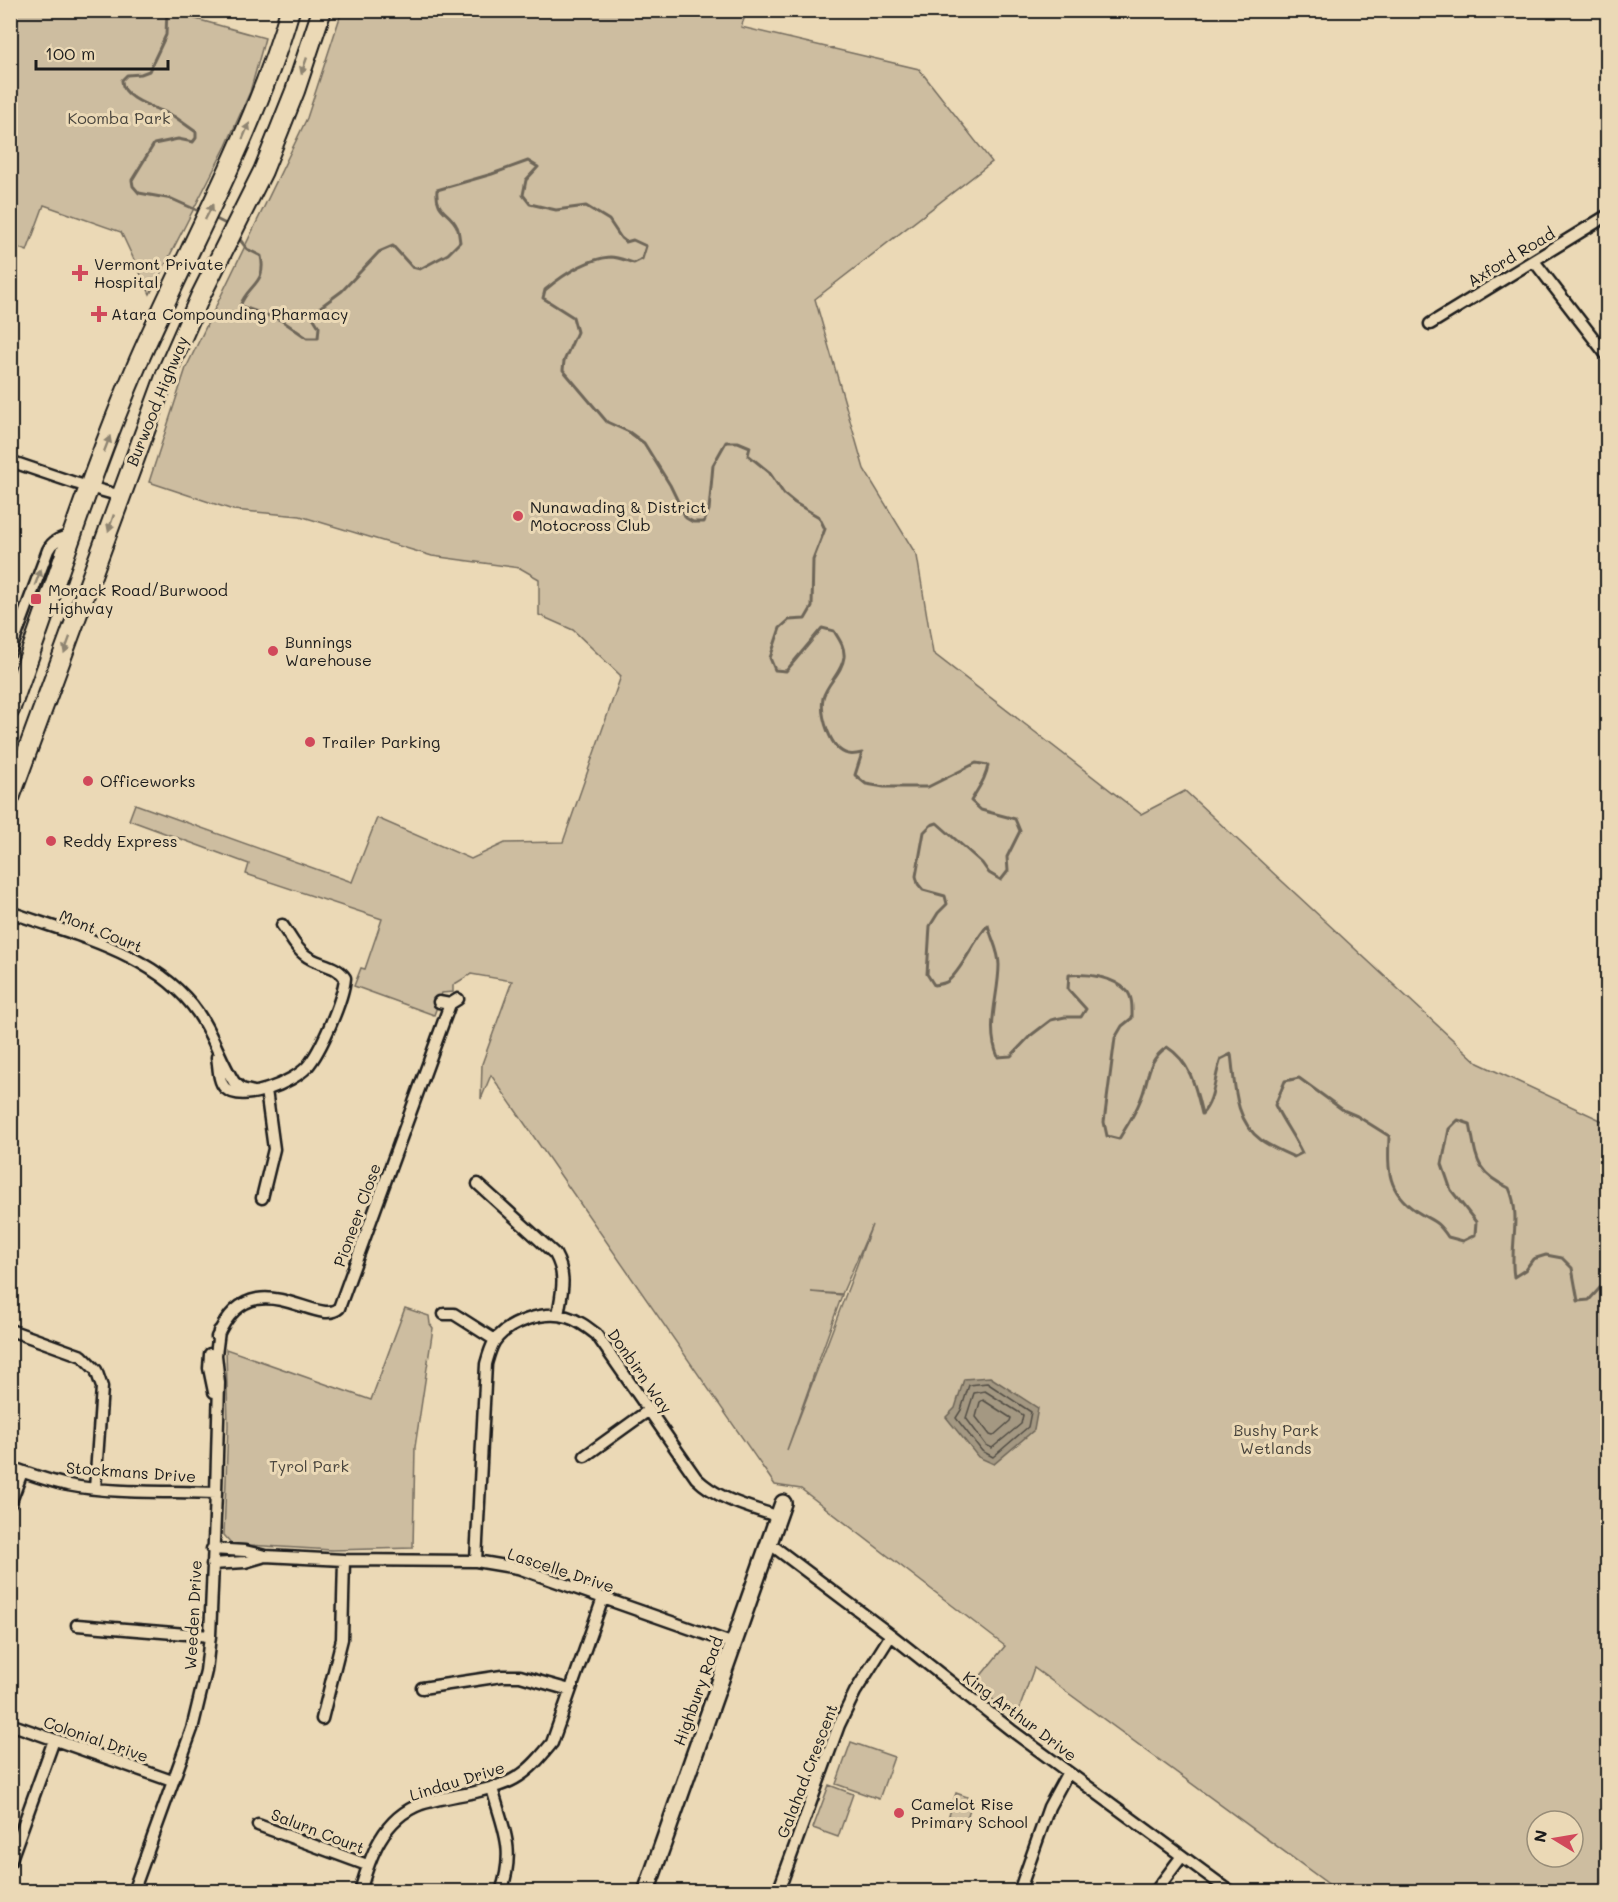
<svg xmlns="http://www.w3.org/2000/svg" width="1618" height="1902" viewBox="0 0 1618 1902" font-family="Mali,sans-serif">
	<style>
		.green { fill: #cdbda0; stroke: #746c5e; stroke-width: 1.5; fill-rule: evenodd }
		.water { fill: #a49882; stroke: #6e6659; stroke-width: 1.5 }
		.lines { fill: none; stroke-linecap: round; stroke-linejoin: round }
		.shore { stroke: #524e45; stroke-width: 1.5 }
		.stream { stroke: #6e6659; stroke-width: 3 }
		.minor-casing { stroke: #1c1c1c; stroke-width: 15 }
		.secondary-casing { stroke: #1c1c1c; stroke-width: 20 }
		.trunk-casing { stroke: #1c1c1c; stroke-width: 22 }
		.minor { stroke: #ebd9b6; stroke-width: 10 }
		.secondary { stroke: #ebd9b6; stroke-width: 15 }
		.trunk { stroke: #ebd9b6; stroke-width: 18 }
		.oneway { fill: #8e8471 }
		.poi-dot { fill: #d1495b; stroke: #ebd9b6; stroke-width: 2 }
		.labels { text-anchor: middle; stroke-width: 6; stroke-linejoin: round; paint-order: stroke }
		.park-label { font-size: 16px; fill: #48443d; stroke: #ebd9b6 }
		.street-label { font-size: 16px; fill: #1c1c1c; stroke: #ebd9b6 }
		.poi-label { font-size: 16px; fill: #1c1c1c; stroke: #ebd9b6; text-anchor: start }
	</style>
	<rect width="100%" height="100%" fill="#ebd9b6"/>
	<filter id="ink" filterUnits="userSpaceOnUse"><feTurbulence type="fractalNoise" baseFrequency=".0167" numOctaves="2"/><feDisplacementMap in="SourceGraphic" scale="12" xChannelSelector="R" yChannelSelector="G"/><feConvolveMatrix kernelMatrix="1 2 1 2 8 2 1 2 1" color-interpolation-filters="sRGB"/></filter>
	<g filter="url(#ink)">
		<path class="green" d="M10 11H186L189 17 265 38 250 92 226 146 150 294 121 232 44 205 27 251 11 245Z
			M342 11H747L741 27 919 69 992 162 815 299 864 469 917 556 933 653 1141 814 1185 791 1478 1063 1607 1123V1891H1338L1034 1668 1016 1718 974 1684 1005 1646 801 1489 775 1485 491 1075 481 1099 482 1064 512 981 471 974 453 985V992L442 993 434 1015 354 986 361 968 365 969 382 919 246 874 249 864 129 820 135 804 352 882 377 818 471 859 505 843 563 842 621 676 573 630 539 615V579L520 568 432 556 300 516 233 510 149 482 186 368 307 118ZM872 1225 787 1450 842 1295 811 1292 842 1294ZM1537 1821H1573V1857H1537Z
			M405 1308 429 1316 430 1324 433 1328 415 1447 413 1548 332 1550 232 1544 224 1535 228 1425 226 1349 371 1400Z
			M851 1742 894 1757 879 1799 836 1784Z
			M829 1785 853 1794 838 1837 813 1828Z
			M956 1793 973 1799 965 1825 948 1819Z"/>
		<path class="water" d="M990 1377 1038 1408 1034 1430 994 1464 978 1457 946 1417 955 1408 964 1379Z"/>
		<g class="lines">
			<path class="shore" d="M987 1383 1031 1412 1028 1427 993 1457 982 1451 956 1418 961 1410 969 1385Z
				M985 1391 1023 1415 1021 1424 992 1448 986 1445 966 1418 974 1393Z
				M983 1400 1011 1418 1010 1421 993 1436 990 1435 976 1417 980 1402Z"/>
			<path class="stream" d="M167 10 166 35 149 71 141 74 127 75 122 80C121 100 161 109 175 117 182 122 189 127 196 132V138L193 142 178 139 154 144 132 180 133 186 139 193 172 199 201 212
				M212 217 228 225
				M238 237 247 249 261 256C267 284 248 284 240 306L281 320 307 338H318L319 327 311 314 342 291 379 252 393 246 412 267 420 269 448 254 460 242C459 237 459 231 457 227 450 211 435 213 437 190L492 174 528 161 538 167 526 180 523 195 530 204 556 210 586 206 609 220 621 238 626 242 633 240 646 246 642 259 634 263C627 261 618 257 610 257 586 259 563 275 545 290L543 298 573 317 577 332 564 361 563 370 607 422 629 432 644 443 670 485 686 518 693 522H704L709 510 713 465 726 442H738L750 447 748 455 769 472 784 494 795 503 819 517 825 529 813 560 812 607 805 619 789 620 780 628 770 658 775 670 786 671 822 628 834 631C839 639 845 647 844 657 842 673 827 683 823 698 820 715 830 750 848 754 852 755 858 754 862 753L855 775 866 784 884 787H928L976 763 988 765C986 779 978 788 971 801L981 810 1015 819 1020 831 1007 857 1008 871 1001 880 989 873 982 863 937 823 931 825 924 832 916 876 918 884 923 890 945 896 947 904 938 913 930 926 927 974 934 985C939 984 944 984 948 981 963 969 973 941 988 925 991 938 999 951 999 965 999 996 985 1027 998 1057L1011 1056 1030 1036 1051 1020 1065 1017H1081L1086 1009 1068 989 1069 975C1087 973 1114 977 1127 991 1133 998 1132 1009 1132 1018L1122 1026 1115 1038 1104 1122 1107 1136 1119 1139C1126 1127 1135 1114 1140 1101 1150 1079 1145 1062 1167 1047 1191 1062 1196 1089 1202 1114 1215 1100 1214 1077 1221 1059L1231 1054C1235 1084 1234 1120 1261 1140 1271 1147 1283 1152 1294 1157L1302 1153C1294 1136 1283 1122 1275 1105L1285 1081 1299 1078 1343 1110 1357 1116 1389 1136C1388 1168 1386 1191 1416 1211 1433 1222 1436 1219 1448 1237L1463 1241 1475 1235 1476 1222 1451 1190 1442 1164 1449 1129 1458 1120 1470 1124C1477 1158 1474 1172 1509 1188 1522 1217 1509 1247 1514 1277L1525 1270 1533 1259 1546 1255 1562 1258 1572 1268 1578 1301 1589 1300 1608 1279"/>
			<defs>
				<path id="minor" d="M1534 261 1608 357
					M1430 324 1608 215
					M10 461 75 483 121 496
					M10 652 48 550C53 540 61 538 72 535
					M10 912C74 935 158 954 198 1013 213 1035 220 1060 234 1082L242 1089 254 1092
					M439 1002 450 1004 458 999
					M217 1057C219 1067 218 1081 225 1088 243 1104 293 1082 307 1067 321 1051 343 1000 345 978 336 964 317 965 305 955 294 947 290 935 282 925
					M478 1184 555 1254C567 1276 562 1291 558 1315
					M262 1198 274 1149 266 1090
					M444 1314H454L495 1340
					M10 1330 82 1356 96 1370 102 1387 95 1489
					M217 1337C252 1257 317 1329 339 1308L450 1004
					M210 1354 209 1368 214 1392
					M585 1456 649 1410
					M10 1467C29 1474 48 1481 68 1485 114 1494 169 1491 216 1493
					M10 1504 22 1472
					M769 1543 891 1635 1011 1730 1231 1892
					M212 1549 245 1551 265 1556 344 1560 476 1561 518 1568 734 1644
					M476 1561 486 1364C488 1357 490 1349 494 1342 507 1322 545 1310 567 1317 578 1320 587 1327 596 1334L696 1478C718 1500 750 1507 779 1517
					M212 1564 245 1562 262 1557
					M77 1625 210 1636
					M422 1688 502 1676H520L570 1690
					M322 1719 342 1639 344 1560
					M10 1724 172 1781
					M492 1788C503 1829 516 1848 501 1892
					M258 1825 367 1865
					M10 1862 54 1740
					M133 1892 192 1729 206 1671 210 1636 216 1493 219 1383 216 1355 219 1331
					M360 1892C370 1856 383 1818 421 1804 437 1799 455 1796 471 1793 487 1789 506 1785 519 1776 532 1768 542 1755 552 1743L603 1598
					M778 1892 839 1725 855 1692 891 1635
					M1019 1892 1049 1807 1068 1772
					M1155 1892 1182 1856"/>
				<path id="secondary" d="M646 1892 783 1503"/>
				<path id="trunk" d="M10 710C53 593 90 474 139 360 190 244 254 133 290 10
					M10 798 166 374 200 297 263 171 295 91 322 10"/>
			</defs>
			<use href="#minor" class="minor-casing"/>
			<use href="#secondary" class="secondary-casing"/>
			<use href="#trunk" class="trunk-casing"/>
			<use href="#minor" class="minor"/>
			<use href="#secondary" class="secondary"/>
			<use href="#trunk" class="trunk"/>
		</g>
		<defs><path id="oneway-solid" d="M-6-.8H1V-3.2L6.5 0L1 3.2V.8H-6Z" transform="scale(1.5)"/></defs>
		<g class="oneway">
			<use href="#oneway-solid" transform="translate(304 66) rotate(109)"/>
			<use href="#oneway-solid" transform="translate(246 131) rotate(-67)"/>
			<use href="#oneway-solid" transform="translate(209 212) rotate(-63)"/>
			<use href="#oneway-solid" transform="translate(107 444) rotate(-69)"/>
			<use href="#oneway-solid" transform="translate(111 523) rotate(109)"/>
			<use href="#oneway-solid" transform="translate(38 577) rotate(-70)"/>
			<use href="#oneway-solid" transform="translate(67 645) rotate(110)"/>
		</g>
	</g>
	<g class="poi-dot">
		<path d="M77 264h6v6h6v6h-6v6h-6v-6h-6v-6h6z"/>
		<path d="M96 305h6v6h6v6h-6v6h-6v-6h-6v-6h6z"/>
		<circle cx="518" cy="516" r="6"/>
		<rect x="30" y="593" width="12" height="12" rx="3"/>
		<circle cx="273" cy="651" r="6"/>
		<circle cx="310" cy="742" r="6"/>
		<circle cx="88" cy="781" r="6"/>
		<circle cx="51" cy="841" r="6"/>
		<circle cx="899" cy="1813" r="6"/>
	</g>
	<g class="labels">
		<g class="park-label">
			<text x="119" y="124">Koomba Park</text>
			<text x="1276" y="1436">Bushy Park<tspan x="1276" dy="18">Wetlands</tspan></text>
			<text x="309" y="1472">Tyrol Park</text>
		</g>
		<g class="street-label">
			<text transform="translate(1511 257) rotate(-31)" y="6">Axford Road</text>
			<text transform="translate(157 401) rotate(-68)" y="6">Burwood Highway</text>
			<text transform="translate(101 931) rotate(22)" y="6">Mont Court</text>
			<text transform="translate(357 1215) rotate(-70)" y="6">Pioneer Close</text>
			<text transform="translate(640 1371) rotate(55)" y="6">Donbirn Way</text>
			<text transform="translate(131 1472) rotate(4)" y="6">Stockmans Drive</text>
			<text transform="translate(561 1570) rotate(18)" y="6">Lascelle Drive</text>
			<text transform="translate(193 1615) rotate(-87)" y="6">Weeden Drive</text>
			<text transform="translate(698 1691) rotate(-70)" y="6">Highbury Road</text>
			<text transform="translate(1020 1716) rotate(37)" y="6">King Arthur Drive</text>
			<text transform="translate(96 1739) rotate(19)" y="6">Colonial Drive</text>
			<text transform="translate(807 1771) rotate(-69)" y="6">Galahad Crescent</text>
			<text transform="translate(457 1781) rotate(-17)" y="6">Lindau Drive</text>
			<text transform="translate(318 1831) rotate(21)" y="6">Salurn Court</text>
		</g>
		<g class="poi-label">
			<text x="94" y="270">Vermont Private<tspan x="94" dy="18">Hospital</tspan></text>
			<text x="111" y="320">Atara Compounding Pharmacy</text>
			<text x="530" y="513">Nunawading &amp; District<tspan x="530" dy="18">Motocross Club</tspan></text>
			<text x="48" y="596">Morack Road/Burwood<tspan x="48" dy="18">Highway</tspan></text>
			<text x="285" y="648">Bunnings<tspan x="285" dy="18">Warehouse</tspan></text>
			<text x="322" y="748">Trailer Parking</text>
			<text x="100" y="787">Officeworks</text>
			<text x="63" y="847">Reddy Express</text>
			<text x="911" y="1810">Camelot Rise<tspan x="911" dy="18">Primary School</tspan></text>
		</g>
	</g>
	<rect width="1618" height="1902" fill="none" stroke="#ebd9b6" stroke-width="36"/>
	<rect x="18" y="18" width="1582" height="1866" fill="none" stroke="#1c1c1c" stroke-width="2" filter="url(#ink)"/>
	<g transform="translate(1555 1839) rotate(281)"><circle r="28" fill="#ebd9b6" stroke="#988d78" stroke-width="1.5"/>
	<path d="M0-4.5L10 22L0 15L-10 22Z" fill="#d1495b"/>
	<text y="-9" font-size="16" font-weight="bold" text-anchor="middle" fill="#1c1c1c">N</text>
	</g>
	<path d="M36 60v9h132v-9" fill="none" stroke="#1c1c1c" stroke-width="3"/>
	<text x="45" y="60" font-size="18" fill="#1c1c1c" stroke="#ebd9b6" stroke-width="4.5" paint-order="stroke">100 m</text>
</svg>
